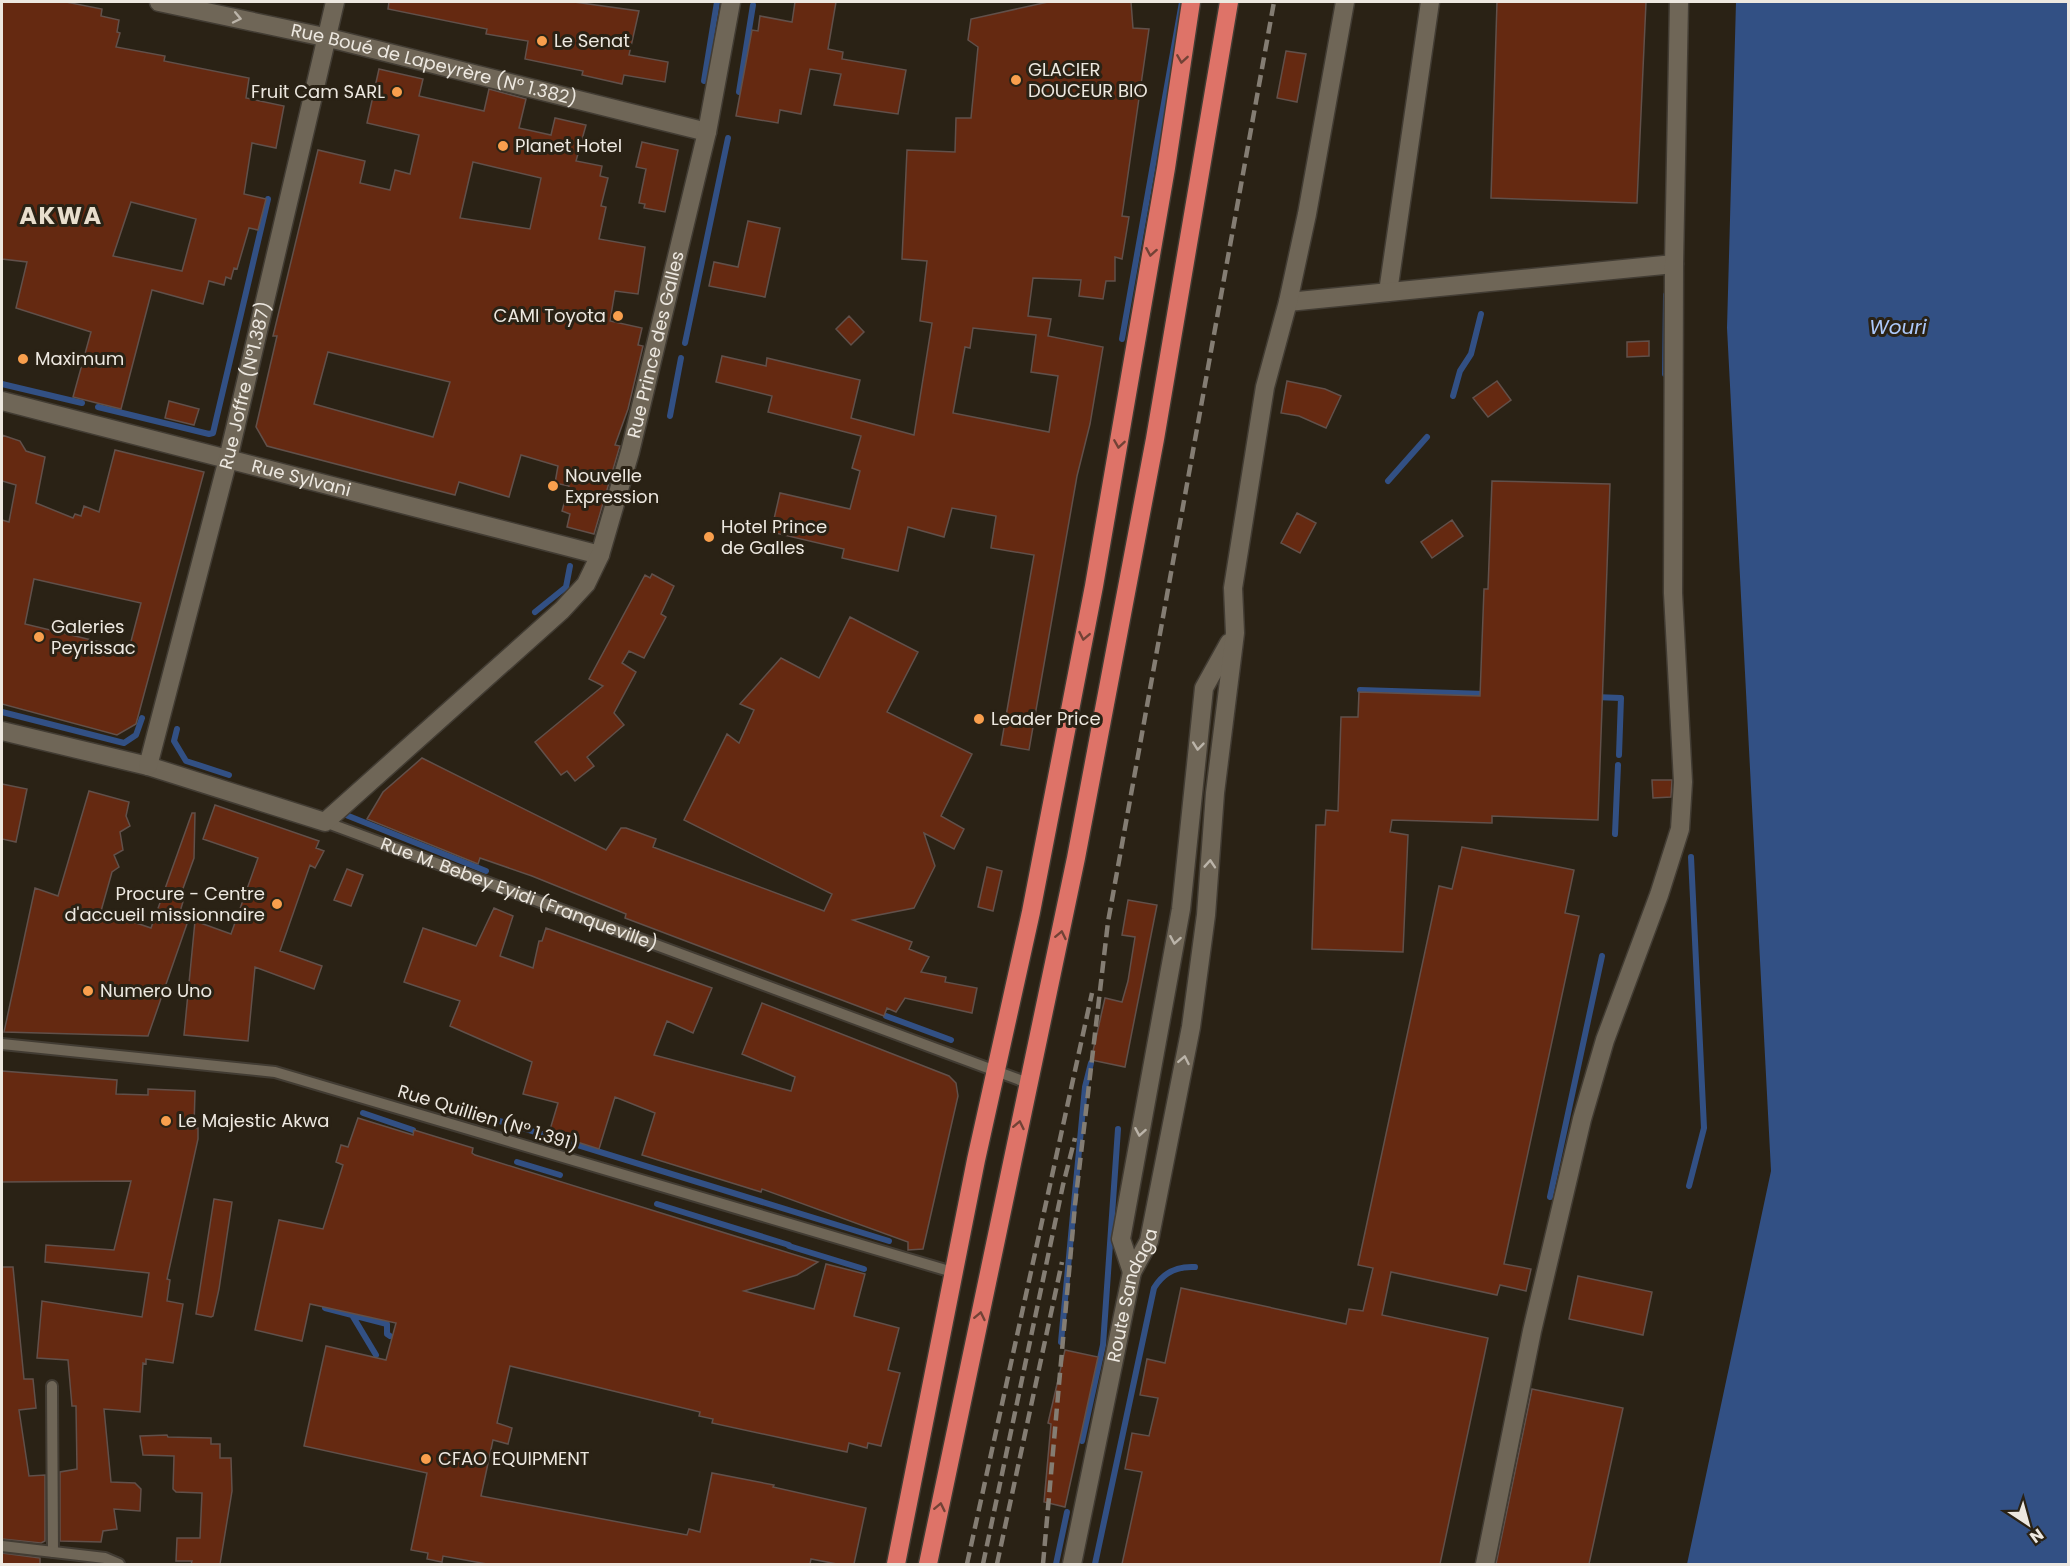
<svg xmlns="http://www.w3.org/2000/svg" width="2070" height="1566" viewBox="0 0 2070 1566" font-family="Poppins,sans-serif">
	<style>
		.water { fill: #325084 }
		.lines { fill: none; stroke-linecap: round; stroke-linejoin: round }
		.stream { stroke: #325084; stroke-width: 6 }
		.building { fill: #652911; stroke: #61504a; stroke-width: 1.5; fill-rule: evenodd }
		.service-casing { stroke: #423c33; stroke-width: 14 }
		.minor-casing { stroke: #423c33; stroke-width: 21 }
		.tertiary-casing { stroke: #423c33; stroke-width: 21 }
		.trunk-casing { stroke: #423c33; stroke-width: 21 }
		.service { stroke: #6f6657; stroke-width: 10 }
		.minor { stroke: #6f6657; stroke-width: 18 }
		.tertiary { stroke: #6f6657; stroke-width: 18 }
		.trunk { stroke: #de7368; stroke-width: 18 }
		.rail { stroke: #847d73; stroke-width: 4.5; stroke-dasharray: 12 6; stroke-linecap: butt }
		.oneway { stroke: #bbb4a9 }
		.oneway2 { stroke: #724236 }
		.poi-dot { fill: #f99f4d; stroke: #2a2215; stroke-width: 2 }
		.labels { text-anchor: middle; stroke-width: 6; stroke-linejoin: round; paint-order: stroke }
		.poi-label { font-size: 18px; fill: #ede8e0; stroke: #2a2215; text-anchor: start }
		.street-label { font-size: 18px; fill: #ede8e0; stroke: #2a2215 }
		.water-label { font-size: 20px; font-style: italic; fill: #adc9fa; stroke: #2a2215 }
		.district-label { font-size: 24px; font-weight: bold; letter-spacing: 1.5px; fill: #e8decd; stroke: #2a2215 }
	</style>
	<rect width="100%" height="100%" fill="#2a2215"/>
	<path class="water" d="M1736 2H2068V1564H1687L1771 1171 1727 328Z"/>
	<g class="lines">
		<path class="stream" d="M704 81 717 2
			M739 92 753 5
			M1122 339 1182 2
			M685 343 728 138
			M1665 374 1666 295
			M2 384 82 403
			M1453 396 1460 371 1471 354 1481 314
			M98 407 209 434 213 433 268 199
			M670 416 681 358
			M1388 481 1427 437
			M535 612 566 587 570 566
			M1360 690 1486 694
			M1595 697 1621 698 1619 755
			M2 712 124 743 136 735 142 718
			M177 729 174 741 186 761 229 775
			M346 815 486 871
			M1615 834 1618 765
			M886 1016 951 1040
			M467 1111 889 1241
			M363 1113 413 1130
			M517 1162 560 1175
			M1689 1186 1704 1128 1691 857
			M1550 1197 1602 956
			M657 1204 789 1245
			M789 1246 864 1269
			M325 1308 387 1324V1334L390 1336
			M352 1315 376 1355
			M1061 1342 1085 1087 1091 1063
			M1082 1441 1103 1345 1118 1129
			M1056 1564 1067 1512
			M1095 1564 1154 1288C1163 1273 1177 1266 1195 1267"/>
	</g>
	<path class="building" d="M2 2H66L102 9 101 16 119 20 117 32 120 33 116 47 165 56 164 61 249 78 246 98 284 106 276 148 252 143 244 194 266 199 258 230 249 228 237 269 234 268 231 279 226 277 224 285 209 281 203 304 152 290 121 409 73 397 91 332 16 308 27 262 2 259ZM131 202 196 219 182 271 113 256Z
		M389 2H574L639 11 629 55 668 62 665 82 624 75 622 84 582 75 583 71 525 59 528 41 486 34 487 29 388 9Z
		M795 2H836L828 49 843 52 842 59 906 70 898 114 834 105 841 74 810 69 801 114 780 110 778 123 736 116 752 30 758 31 760 16 792 22Z
		M1048 2H1131L1133 28 1149 29 1122 216 1129 217 1122 259 1115 257V281H1106L1103 299 1079 296 1081 280 1033 278 1028 316 1051 319 1048 336 1103 347 1090 424 1077 476 1029 750 1001 745 1034 555 991 548 996 516 952 508 944 537 908 527 898 571 842 558 844 549 771 532 780 493 850 509 860 471 852 468 861 436 768 412 772 396 716 382 722 356 766 366 767 358 860 380 851 418 914 435 932 323 920 321 927 261 902 259 907 150 955 152 956 118H971L978 47 968 40 971 19ZM973 328 1036 335 1031 372 1058 376 1049 432 953 413 965 347 970 348Z
		M1497 2H1646L1637 203 1491 198Z
		M1286 51 1306 54 1297 102 1277 98Z
		M379 69 423 79 419 96 484 111 489 89 526 99 519 128 551 135 555 118 586 125 576 161 602 166 600 176 608 178 601 206 606 207 599 239 645 247 638 294 615 291 610 321 642 328 638 345 643 346 628 409 615 445 620 446 619 449 594 534 567 527 570 514 562 511 569 486 555 483 558 466 521 455 509 497 459 482 455 495 267 446 256 427 277 336H273L318 150 365 161 360 183 390 190 395 170 410 174 419 135 367 123ZM473 162 541 178 530 229 460 218ZM328 352 450 382 433 437 314 404Z
		M642 142 678 150 665 212 644 208 645 204 639 203 646 169 636 167Z
		M748 221 780 228 765 297 709 286 714 262 738 267Z
		M849 316 864 332 851 345 836 329Z
		M1649 341V356L1627 357V342Z
		M1287 381 1325 389 1341 396 1326 428 1299 416 1281 413Z
		M1497 381 1511 400 1488 417 1473 398Z
		M169 401 199 409 194 425 165 418Z
		M2 435 20 441 26 451 45 457 36 503 73 518 75 514 81 516 84 506 99 512 115 450 204 472 136 724 117 735 2 704V520L9 522 16 485 2 481ZM34 579 141 603 129 649 25 624Z
		M1492 481 1610 484 1598 820 1492 816V823L1392 820 1390 832 1408 835 1403 952 1312 949 1316 825H1325L1326 810 1338 811 1341 717H1358L1359 692 1480 696 1484 589H1488Z
		M1297 513 1316 523 1300 553 1281 543Z
		M1452 520 1463 536 1432 558 1421 542Z
		M652 574 674 586 661 614 666 617 644 658 629 651 622 663 636 672 614 713 624 725 587 757 594 766 575 781 567 771 561 775 535 742 603 686 589 679 645 575 650 578Z
		M850 617 918 652 887 712 972 754 941 816 964 829 954 849 924 833 935 866 914 908 853 920 912 942 909 949 929 957 921 972 946 977 945 982 977 988 972 1013 905 998 896 1012 887 1008 884 1016 625 918 626 914 532 876 480 858 478 864 367 819 383 792 422 758 606 850 621 828H626L656 839 653 847 824 911 832 894 684 820 727 734 739 743 754 710 740 704 781 658 819 678Z
		M1652 780H1672L1671 797 1653 798Z
		M2 784 27 789 16 842 2 839Z
		M89 791 129 802 126 816 130 826 120 832 123 850 114 855 119 867 112 872 101 911 151 928 192 813H195L194 858 181 894 185 895 179 915 189 918 148 1036 4 1032 35 888 58 896Z
		M215 805 319 841 316 848 324 851 315 868 310 865 280 951 322 966 314 989 255 967 248 1041 184 1035 195 921 231 934 258 858 203 839Z
		M1462 847 1574 870 1565 913 1579 916 1504 1264 1531 1269 1526 1291 1500 1285 1497 1295 1391 1272 1382 1315 1488 1338 1440 1564H1122L1142 1472 1125 1469 1132 1433 1149 1436 1158 1398 1140 1395 1147 1359 1165 1363 1181 1288 1346 1324 1349 1309 1363 1311 1373 1268 1358 1265 1439 886 1452 889Z
		M987 867 1002 871 993 911 978 907Z
		M347 869 363 875 351 906 334 900Z
		M1128 900 1157 905 1125 1067 1091 1060 1105 998 1122 1002 1128 981 1135 937 1122 935Z
		M494 908 513 916 500 956 533 968 539 941H542L546 928 712 988 693 1033 667 1021 654 1055 791 1091 795 1077 742 1054 762 1003 949 1076 956 1083 958 1096 923 1249 908 1250V1242L762 1189 761 1192 642 1155 655 1113 615 1097 599 1149 549 1133 558 1103 523 1094 532 1062 450 1026 460 1001 404 982 423 928 476 946Z
		M2 1071 117 1080 116 1094 148 1095V1089L195 1091 194 1128H198V1139L167 1279 170 1280 167 1301 183 1304 173 1363 146 1359V1364L143 1363 140 1412 104 1409 111 1482 135 1483 141 1489 140 1511 114 1509 117 1529 103 1531 101 1542 60 1541V1472L77 1469 76 1406H72L68 1360 37 1358 42 1301 142 1317 149 1273 45 1262 46 1245 114 1250 131 1181 2 1182Z
		M358 1118 413 1135 414 1130 473 1148 472 1153 475 1155 818 1262 797 1275 744 1291 814 1309 826 1264 865 1274 854 1316 899 1328 888 1370 900 1373 881 1446 868 1443 867 1448 849 1443 847 1452 712 1423 713 1419 699 1416 700 1412 510 1366 497 1423 512 1428 508 1444 493 1440 481 1496 687 1535 689 1529 700 1532 712 1473 774 1485 773 1487 866 1508 854 1564H837L811 1559 810 1564H487L443 1556 442 1562 427 1559 428 1553 411 1550 427 1473 304 1446 326 1346 386 1360 396 1323 310 1304 302 1341 255 1330 279 1220 323 1229 343 1165 336 1162 341 1145 348 1147Z
		M214 1199 232 1202 219 1289 213 1316 211 1317 196 1314Z
		M2 1267H13L24 1379H33L36 1408 19 1410 29 1476 45 1475V1541L41 1543 2 1539Z
		M1578 1276 1652 1292 1643 1335 1569 1319Z
		M1065 1350 1098 1357 1065 1507 1044 1502 1051 1424 1048 1423Z
		M1532 1389 1623 1408 1589 1564H1496Z
		M167 1435 168 1437 211 1438V1444H220V1458H231L232 1491 220 1564H191L192 1561H176L177 1538H200L202 1493 176 1492 173 1489 174 1456 143 1455 140 1436Z
		M2 1553 40 1558V1564H2Z"/>
	<g class="lines">
		<defs>
			<g id="service">
				<path id="s1" d="M325 822 1028 1083"/>
				<path d="M2 1044 275 1072 956 1273"/>
				<path d="M52 1386 53 1552"/>
				<path d="M2 1546 105 1558 119 1564"/>
			</g>
			<g id="minor">
				<path id="s2" d="M159 2 329 38 707 132"/>
				<path d="M1388 292 1430 2"/>
				<path d="M1288 302 1674 264"/>
				<path id="s3" d="M2 401 600 555"/>
				<path id="s4" d="M2 731 148 766 325 822 562 610 586 584 600 555 630 452 707 132 731 2"/>
				<path id="s5" d="M148 766 228 459 335 2"/>
				<path d="M1485 1564 1532 1331 1582 1119 1605 1040 1659 895 1680 829 1683 782 1673 593 1674 264 1679 2"/>
			</g>
			<g id="tertiary">
				<path d="M1132 1272 1121 1239 1181 909 1204 688 1229 643"/>
				<path id="s6" d="M1072 1564 1132 1272 1149 1241 1191 1027 1206 915 1215 793 1235 633 1233 588 1265 387 1288 302 1307 214 1345 2"/>
			</g>
			<path id="trunk" d="M896 1564 976 1160 1031 912 1094 586 1166 168 1191 2
				M928 1564 1076 858 1155 439 1229 2"/>
		</defs>
		<use href="#service" class="service-casing"/>
		<use href="#minor" class="minor-casing"/>
		<use href="#tertiary" class="tertiary-casing"/>
		<use href="#trunk" class="trunk-casing"/>
		<use href="#service" class="service"/>
		<use href="#minor" class="minor"/>
		<use href="#tertiary" class="tertiary"/>
		<use href="#trunk" class="trunk"/>
		<path class="rail" d="M967 1564 1092 993
			M983 1564 1063 1185 1075 1138
			M997 1564 1062 1262
			M1043 1564 1075 1205 1108 922 1274 2"/>
	</g>
	<defs><path id="oneway-chevron" d="M-2-3.5L2.5 0L-2 3.5" fill="none" stroke-width="1.6" stroke-linecap="round" stroke-linejoin="round" transform="scale(1.5)"/></defs>
	<g class="oneway">
		<use href="#oneway-chevron" transform="translate(237 18) rotate(12)"/>
		<use href="#oneway-chevron" transform="translate(1198 746) rotate(96)"/>
		<use href="#oneway-chevron" transform="translate(1210 864) rotate(-86)"/>
		<use href="#oneway-chevron" transform="translate(1175 940) rotate(100)"/>
		<use href="#oneway-chevron" transform="translate(1184 1060) rotate(-79)"/>
		<use href="#oneway-chevron" transform="translate(1140 1132) rotate(100)"/>
	</g>
	<g class="oneway2">
		<use href="#oneway-chevron" transform="translate(1182 59) rotate(99)"/>
		<use href="#oneway-chevron" transform="translate(1151 252) rotate(100)"/>
		<use href="#oneway-chevron" transform="translate(1119 444) rotate(99)"/>
		<use href="#oneway-chevron" transform="translate(1084 636) rotate(101)"/>
		<use href="#oneway-chevron" transform="translate(1061 935) rotate(-78)"/>
		<use href="#oneway-chevron" transform="translate(1019 1125) rotate(-78)"/>
		<use href="#oneway-chevron" transform="translate(980 1316) rotate(-78)"/>
		<use href="#oneway-chevron" transform="translate(940 1507) rotate(-78)"/>
	</g>
	<g class="poi-dot">
		<circle cx="542" cy="41" r="6"/>
		<circle cx="1016" cy="80" r="6"/>
		<circle cx="397" cy="92" r="6"/>
		<circle cx="503" cy="146" r="6"/>
		<circle cx="618" cy="316" r="6"/>
		<circle cx="23" cy="359" r="6"/>
		<circle cx="553" cy="486" r="6"/>
		<circle cx="709" cy="537" r="6"/>
		<circle cx="39" cy="637" r="6"/>
		<circle cx="979" cy="719" r="6"/>
		<circle cx="277" cy="904" r="6"/>
		<circle cx="88" cy="991" r="6"/>
		<circle cx="166" cy="1121" r="6"/>
		<circle cx="426" cy="1459" r="6"/>
	</g>
	<g class="labels">
		<g class="poi-label">
			<text x="554" y="47">Le Senat</text>
			<text x="1028" y="76">GLACIER<tspan x="1028" dy="21">DOUCEUR BIO</tspan></text>
			<text x="385" y="98" text-anchor="end">Fruit Cam SARL</text>
			<text x="515" y="152">Planet Hotel</text>
			<text x="606" y="322" text-anchor="end">CAMI Toyota</text>
			<text x="35" y="365">Maximum</text>
			<text x="565" y="482">Nouvelle<tspan x="565" dy="21">Expression</tspan></text>
			<text x="721" y="533">Hotel Prince<tspan x="721" dy="21">de Galles</tspan></text>
			<text x="51" y="633">Galeries<tspan x="51" dy="21">Peyrissac</tspan></text>
			<text x="991" y="725">Leader Price</text>
			<text x="265" y="900" text-anchor="end">Procure - Centre<tspan x="265" dy="21">d'accueil missionnaire</tspan></text>
			<text x="100" y="997">Numero Uno</text>
			<text x="178" y="1127">Le Majestic Akwa</text>
			<text x="438" y="1465">CFAO EQUIPMENT</text>
		</g>
		<g class="street-label">
			<text dy="6" stroke="none"><textPath href="#s2" startOffset="282">Rue Boué de Lapeyrère (N° 1.382)</textPath></text>
			<text dy="6" stroke="none"><textPath href="#s4" startOffset="939">Rue Prince des Galles</textPath></text>
			<text dy="6" stroke="none"><textPath href="#s5" startOffset="393">Rue Joffre (N°1.387)</textPath></text>
			<text dy="6" stroke="none"><textPath href="#s3" startOffset="309">Rue Sylvani</textPath></text>
			<text dy="6" stroke="none"><textPath href="#s1" startOffset="207">Rue M. Bebey Eyidi (Franqueville)</textPath></text>
			<text transform="translate(488 1118) rotate(17)" y="6">Rue Quillien (N° 1.391)</text>
			<text dy="6" stroke="none"><textPath href="#s6" startOffset="276">Route Sandaga</textPath></text>
		</g>
		<g class="water-label">
			<text x="1898" y="334">Wouri</text>
		</g>
		<g class="district-label">
			<text x="61" y="224">AKWA</text>
		</g>
	</g>
	<rect width="2070" height="1566" fill="none" stroke="#ede8e0" stroke-width="6"/>
	<g transform="translate(2028 1524) rotate(144)" stroke="#2a2215" stroke-width="4.5" paint-order="stroke">
	<path d="M0-4.5L10 22L0 15L-10 22Z" fill="#ede8e0"/>
	<text y="-9" font-size="16" font-weight="bold" text-anchor="middle" fill="#ede8e0">N</text>
	</g>
</svg>
